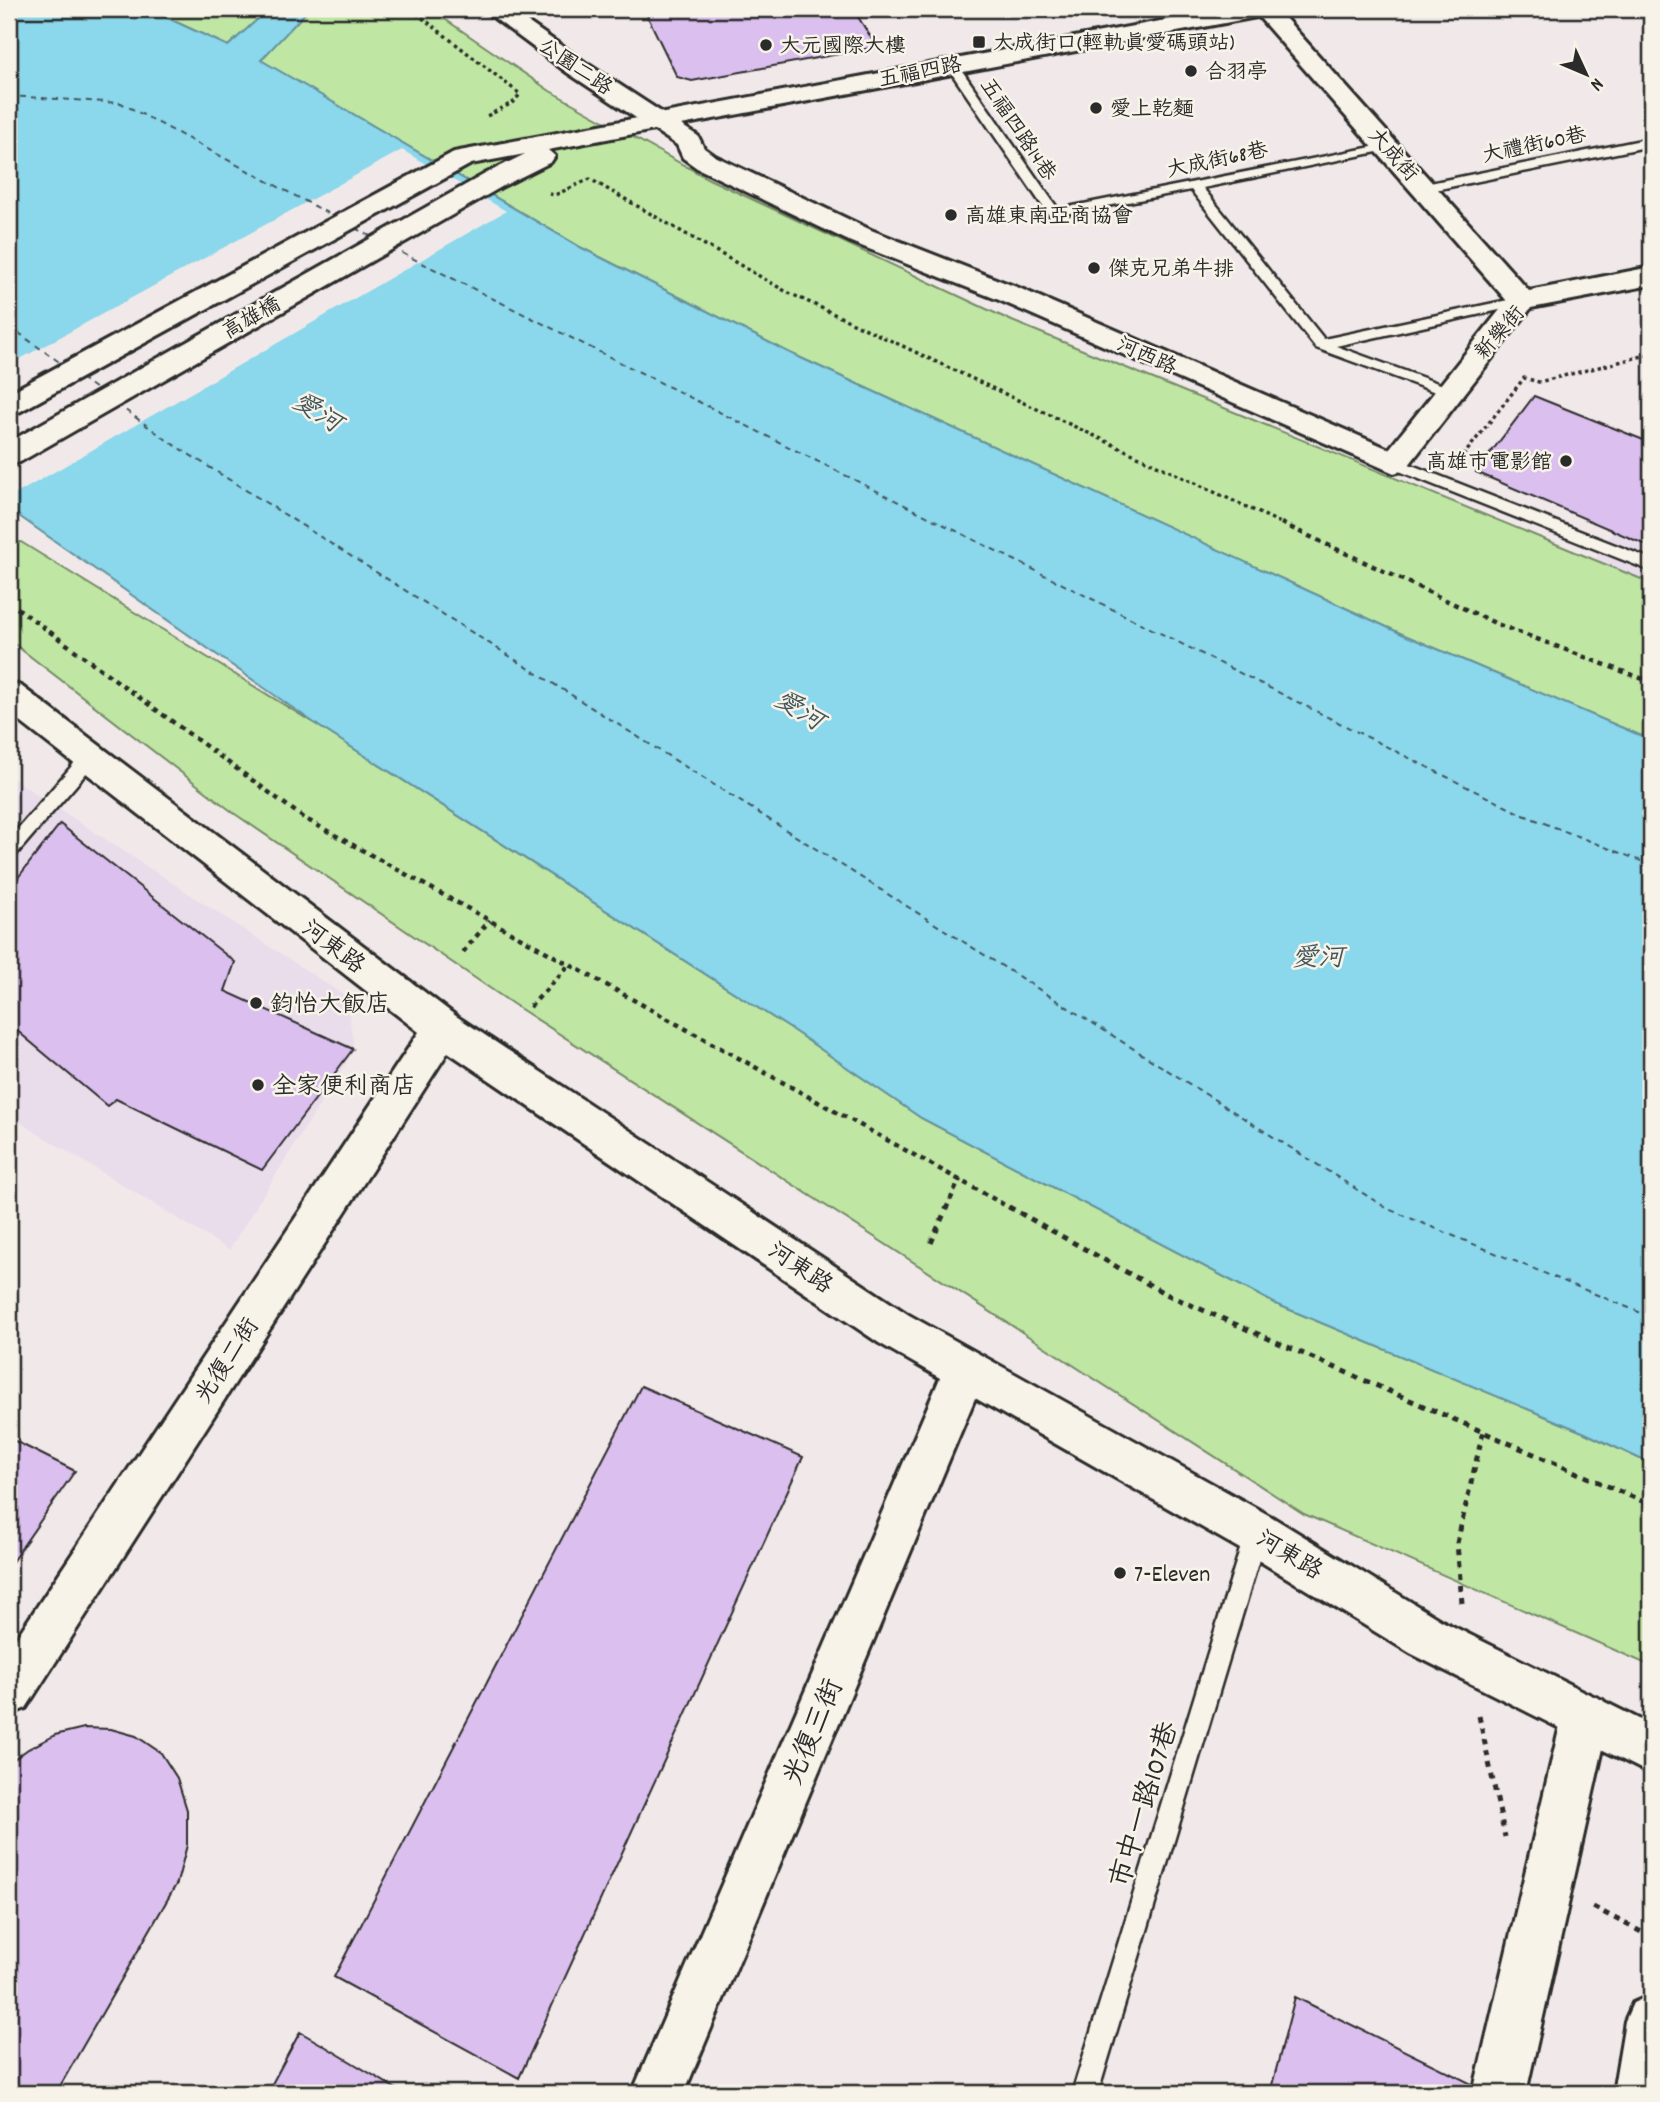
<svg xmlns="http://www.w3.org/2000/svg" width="1660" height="2102" viewBox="0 0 1660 2102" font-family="Dekko,'LXGW WenKai TC',sans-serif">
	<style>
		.built { fill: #eaddeb }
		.green { fill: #bfe7a3; stroke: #758967; stroke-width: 2 }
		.water { fill: #8bd7eb; stroke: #65929e; stroke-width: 2 }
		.pier { fill: #f1e9e9 }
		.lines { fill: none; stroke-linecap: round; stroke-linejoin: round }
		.ferry { stroke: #43565b; stroke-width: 2; stroke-dasharray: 6 5; stroke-linecap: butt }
		.building { fill: #dbc0ef; stroke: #2b2b2b; stroke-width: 2 }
		.lane-casing { stroke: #2b2b2b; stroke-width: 5 }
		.street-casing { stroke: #2b2b2b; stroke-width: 6 }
		.secondary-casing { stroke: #2b2b2b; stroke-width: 6 }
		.path-far2 { stroke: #2b2b2b; stroke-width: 3.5; stroke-dasharray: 3.5 3.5; stroke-linecap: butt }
		.path-far1 { stroke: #2b2b2b; stroke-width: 4.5; stroke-dasharray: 5 5; stroke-linecap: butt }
		.path { stroke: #2b2b2b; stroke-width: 5; stroke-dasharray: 6 6; stroke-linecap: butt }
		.lane { fill: #f7f3e8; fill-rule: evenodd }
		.street { fill: #f7f3e8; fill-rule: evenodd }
		.secondary { fill: #f7f3e8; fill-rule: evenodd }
		.poi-dot { fill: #2b2b2b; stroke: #f7f3e8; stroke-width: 2.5 }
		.labels { text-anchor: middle; stroke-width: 5; stroke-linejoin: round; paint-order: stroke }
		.far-poi-label { font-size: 21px; fill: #2b2b2b; stroke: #f7f3e8; text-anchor: start }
		.far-street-label { font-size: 21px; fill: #2b2b2b; stroke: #f7f3e8 }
		.street-label { font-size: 24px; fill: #2b2b2b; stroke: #f7f3e8 }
		.poi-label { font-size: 24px; fill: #2b2b2b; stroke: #f7f3e8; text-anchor: start }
		.water-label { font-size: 26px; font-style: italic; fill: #43565b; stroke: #f7f3e8 }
		.near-street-label { font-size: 28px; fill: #2b2b2b; stroke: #f7f3e8 }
	</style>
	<rect width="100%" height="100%" fill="#f1e9e9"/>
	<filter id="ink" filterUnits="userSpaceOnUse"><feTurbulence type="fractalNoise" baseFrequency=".0143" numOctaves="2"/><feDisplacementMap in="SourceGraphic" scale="14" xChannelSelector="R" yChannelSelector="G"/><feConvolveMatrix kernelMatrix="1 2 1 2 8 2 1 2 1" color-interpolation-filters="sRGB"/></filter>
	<g filter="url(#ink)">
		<path class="built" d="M1651 469V583L1594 562Z
			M9 776 347 997 354 1050 229 1250 9 1116Z"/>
		<path class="green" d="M148 9H269L228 46Z
			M309 9H430L550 91 709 179 1012 321 1651 583V740L1402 634 790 353 582 248 260 60Z
			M21 542 320 727 794 1031 921 1118 1276 1304 1585 1433 1651 1464V1666L1304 1514 513 1004 235 814 9 640V544Z"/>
		<path class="water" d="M9 9H148L228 46 269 9H309L261 60 582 248 790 353 1402 634 1651 740V1464L1585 1433 1276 1304 921 1118 794 1031 320 727 9 509Z"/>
		<path class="pier" d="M402 150 506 211 9 498V365Z"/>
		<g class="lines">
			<path class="ferry" d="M9 96 121 103 335 217
				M355 228 372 237
				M392 248 1521 814 1651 865
				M9 326 62 364
				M81 378 99 391
				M117 404 171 443 1388 1209 1651 1317"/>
		</g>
		<path class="building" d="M644 9H853L877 47 692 81 677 77Z
			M1534 396 1651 443V547L1476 472Z
			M60 824 235 962 225 991 353 1049 262 1170 116 1099 107 1106 9 1024V889Z
			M641 1386 803 1457 519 2078 334 1977Z
			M9 1438 75 1471 9 1566Z
			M84 1728 111 1729 136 1736 161 1753 177 1778 187 1810V1845L177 1883 56 2093H9V1763L28 1749 55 1735Z
			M1295 1997 1472 2084 1471 2093H1270Z
			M300 2032 321 2044 403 2093H267Z"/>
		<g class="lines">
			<defs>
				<path id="lane" d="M952 61 956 62 1058 209 1392 143 1393 146 1387 150 1203 188 1324 339 1522 297 1529 301 1522 305 1336 346 1454 389 1456 392 1449 397 1316 348 1191 190 1050 217 946 65Z
					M1651 138V146L1425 192 1418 188 1425 184Z
					M1394 458 1651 559V571L1389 467 1386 463Z
					M89 751 95 753 98 758 95 763 15 856 9 858V839L83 753Z
					M1256 1522 1264 1525 1267 1533 1098 2093H1072L1245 1533 1248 1525Z"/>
				<path id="street" d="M482 9H509L586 63 698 136 704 148 715 156 871 230 1019 288 1389 449 1507 301 1252 9H1277L1529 291 1651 267V285L1531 308 1405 470 1394 473 999 300 851 242 697 168 683 158 677 145 568 73Z
					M9 682 21 686 456 1016 909 1315 1272 1517 1442 1621 1651 1725V1774L1410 1653 1240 1549 975 1398 684 2093H632L940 1378 879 1343 448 1052 26 1708 9 1715V1649L419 1032 9 713Z"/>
				<path id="secondary" d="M1225 9H1274L1270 14 1262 16 548 150 555 156 551 162 503 186 20 462 9 465V442L485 174 525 154 471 164 19 412 9 415V393L454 152Z
					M1586 1693 1603 1700 1610 1717 1526 2093H1473L1562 1717 1569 1700Z
					M1651 1995V2093H1613L1625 2021 1633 2003Z"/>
			</defs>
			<use href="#lane" class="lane-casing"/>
			<use href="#street" class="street-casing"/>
			<use href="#secondary" class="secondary-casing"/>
			<path class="path-far2" d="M411 9 520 94 514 102 485 117
				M549 194 555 195 590 179 787 292 1285 525
				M1463 456 1524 378 1539 382 1651 354"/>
			<path class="path-far1" d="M1281 523 1497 624 1651 682
				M9 602 304 818 1012 1209
				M463 952 490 920
				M530 1007 570 964
				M946 1209 960 1179"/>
			<path class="path" d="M1009 1207 1166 1294 1651 1505
				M931 1243 947 1207
				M1462 1603 1457 1543 1483 1432
				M1479 1716 1505 1837
				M1593 1907 1651 1937"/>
			<use href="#lane" class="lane"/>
			<use href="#street" class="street"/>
			<use href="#secondary" class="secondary"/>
		</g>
	</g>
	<g class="poi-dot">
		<rect x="972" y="35" width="14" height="14" rx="3.5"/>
		<circle cx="766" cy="45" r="7"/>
		<circle cx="1191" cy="71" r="7"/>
		<circle cx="1096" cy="108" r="7"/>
		<circle cx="951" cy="215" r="7"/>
		<circle cx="1094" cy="268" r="7"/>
		<circle cx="1566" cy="461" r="7"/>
		<circle cx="256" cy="1003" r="7"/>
		<circle cx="258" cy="1085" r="7"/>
		<circle cx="1120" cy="1573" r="7"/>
	</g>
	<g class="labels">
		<g class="far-poi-label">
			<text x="993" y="49">大成街口(輕軌真愛碼頭站)</text>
			<text x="780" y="52">大元國際大樓</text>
			<text x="1205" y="78">合羽亭</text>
			<text x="1110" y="115">愛上乾麵</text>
			<text x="965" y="222">高雄東南亞商協會</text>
			<text x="1108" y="275">傑克兄弟牛排</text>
			<text x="1552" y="468" text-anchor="end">高雄市電影館</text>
		</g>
		<g class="far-street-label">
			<text transform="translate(576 66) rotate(34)" y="7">公園二路</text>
			<text transform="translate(920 71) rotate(-11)" y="7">五福四路</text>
			<text transform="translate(1019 129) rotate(56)" y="7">五福四路14巷</text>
			<text transform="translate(1534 144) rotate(-12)" y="7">大禮街60巷</text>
			<text transform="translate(1394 154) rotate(48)" y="7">大成街</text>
			<text transform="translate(1217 159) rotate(-12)" y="7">大成街68巷</text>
			<text transform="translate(251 317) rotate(-30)" y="7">高雄橋</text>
			<text transform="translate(1499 332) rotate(-49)" y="7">新樂街</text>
			<text transform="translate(1147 355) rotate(24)" y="7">河西路</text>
		</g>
		<g class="street-label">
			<text transform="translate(334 946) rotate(37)" y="8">河東路</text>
			<text transform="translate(801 1267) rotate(34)" y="8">河東路</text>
			<text transform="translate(226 1360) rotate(-57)" y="8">光復二街</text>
			<text transform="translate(1290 1554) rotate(31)" y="8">河東路</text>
		</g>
		<g class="poi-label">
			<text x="270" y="1011">鈞怡大飯店</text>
			<text x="272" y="1093">全家便利商店</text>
			<text x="1134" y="1581">7-Eleven</text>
		</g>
		<g class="water-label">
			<text transform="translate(318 411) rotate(32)" y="9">愛河</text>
			<text transform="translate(800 709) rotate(32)" y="9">愛河</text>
			<text x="1318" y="965">愛河</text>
		</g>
		<g class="near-street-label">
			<text transform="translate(811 1731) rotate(-67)" y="10">光復三街</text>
			<text transform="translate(1142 1804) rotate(-73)" y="10">市中一路107巷</text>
		</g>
	</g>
	<rect width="1660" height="2102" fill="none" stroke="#f7f3e8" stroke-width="35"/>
	<rect x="18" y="18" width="1625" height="2067" fill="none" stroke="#2b2b2b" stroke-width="2.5" filter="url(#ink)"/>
	<g transform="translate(1586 74) rotate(134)" stroke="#f7f3e8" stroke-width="5" paint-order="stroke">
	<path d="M0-5L12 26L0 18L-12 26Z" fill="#2b2b2b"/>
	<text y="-10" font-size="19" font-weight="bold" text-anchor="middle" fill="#2b2b2b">N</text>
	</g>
</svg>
